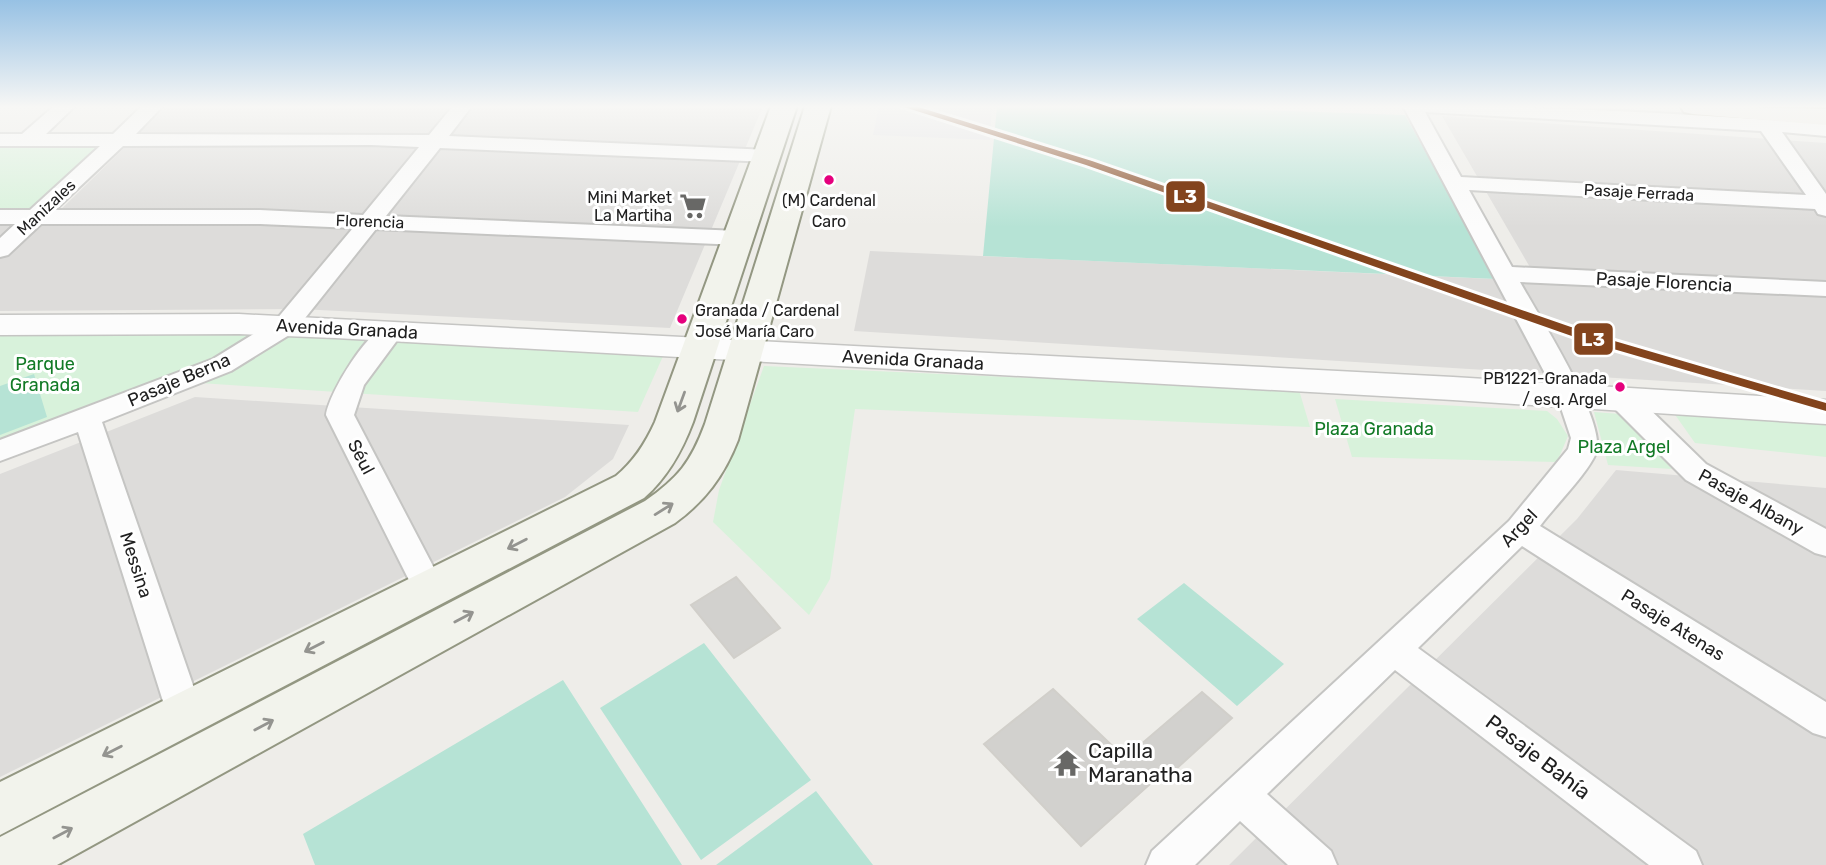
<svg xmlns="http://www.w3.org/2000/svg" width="1826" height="865" viewBox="0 0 1826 865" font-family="Rubik,sans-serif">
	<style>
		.residential { fill: #dddcda }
		.park { fill: #d8f2db }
		.pitch { fill: #b6e3d5 }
		.plaza { fill: #e4e3e7 }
		.building { fill: #d2d1ce; stroke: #d1cfca; stroke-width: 2 }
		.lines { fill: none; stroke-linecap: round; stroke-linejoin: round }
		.minor-casing { stroke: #c5c5c3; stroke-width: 4 }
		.tertiary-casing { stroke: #c5c5c3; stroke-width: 3 }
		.secondary-casing { stroke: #939782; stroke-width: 4 }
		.primary-casing { stroke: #a39d86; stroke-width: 4 }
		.minor { fill: #fcfcfc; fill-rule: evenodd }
		.tertiary { fill: #fcfcfc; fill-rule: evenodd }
		.secondary { fill: #f2f3ec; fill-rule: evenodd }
		.primary { fill: #f1ede6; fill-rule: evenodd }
		.metro-1-casing { stroke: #fff; stroke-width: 6 }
		.metro-1 { fill: #83441d; fill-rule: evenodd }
		.oneway { stroke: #949490 }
		.bus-dot { fill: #e5007d; stroke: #fff; stroke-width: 2.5 }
		.labels { text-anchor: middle; stroke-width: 6; stroke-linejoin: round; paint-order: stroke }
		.far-street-label { font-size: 16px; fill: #202020; stroke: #fff }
		.far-poi-label { font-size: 16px; fill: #202020; stroke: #fff; text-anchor: end }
		.bus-label { font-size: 16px; fill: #202020; stroke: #fff }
		.street-label { font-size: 18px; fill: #202020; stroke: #fff }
		.park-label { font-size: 18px; fill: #127a26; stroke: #fff }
		.near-poi-label { font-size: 21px; fill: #202020; stroke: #fff; text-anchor: start }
		.near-street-label { font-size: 21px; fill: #202020; stroke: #fff }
		.line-badge { stroke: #fff; stroke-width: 2.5 }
		.badge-label { font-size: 19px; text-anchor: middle; font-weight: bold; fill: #fff }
	</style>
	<rect width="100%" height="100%" fill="#eeede9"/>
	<path class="residential" d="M167 106H763L670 328 300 309 0 311V224L47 223Z
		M1442 116 1826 143V391L854 331 870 251 1538 281Z
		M195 397 629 425 613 459 565 497 0 777V474Z
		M1616 470 1826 488V865H1229L1577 519Z"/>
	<path class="park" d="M104 143 31 212H0V144Z
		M0 330H254L664 354 638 412 155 380 0 440Z
		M764 366 1299 390 1310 427 855 409 830 579 809 615 713 522 719 490Z
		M1335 399 1547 411 1557 419 1568 436 1557 462 1352 457Z
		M1671 409 1826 418V457L1695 443Z
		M1594 412 1620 414 1672 469 1608 465Z"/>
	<path class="pitch" d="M997 106H1155L1405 115 1496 279 983 256Z
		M34 374 47 417 0 435V386Z
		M1184 583 1284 664 1237 706 1137 619Z
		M704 643 811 780 701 860 600 708Z
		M563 680 682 865H315L303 834Z
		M816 791 873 865H716Z"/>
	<path class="plaza" d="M879 106H992L990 140 873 135Z"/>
	<path class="building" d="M736 577 780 628 734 658 691 605Z
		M1053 689 1125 758 1202 692 1232 718 1175 770 1170 766 1081 846 984 744Z"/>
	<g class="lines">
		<defs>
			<path id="minor" d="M54 106H75L46 134H113L142 106H163L136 134 429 135 453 106H472L449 136 767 150 774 152 777 156 774 160 767 162 440 148 386 216 739 231 747 233 750 238 747 243 739 245 376 229 294 332 231 371 102 422 203 714 198 725 185 730 172 725 167 714 78 432 0 461V440L213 359 276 320 353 228 260 224H41L8 255 0 257V238L15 224H0V210H30L100 146H0V134H22ZM371 145 419 147 363 215 260 210H55L123 146Z
				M1403 106C1544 106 1685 113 1826 124V136L1782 132 1826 194V216L1818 214 1815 209 1469 190 1512 267 1826 282V296L1520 282C1537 313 1608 423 1596 453 1588 473 1554 507 1540 526L1826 702V737L1813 733 1522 546 1418 648 1696 851 1702 865H1649L1395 670 1267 794 1331 851 1337 865H1288L1240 821 1195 865H1146L1152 851 1509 521 1568 449 1571 438 1557 396ZM1425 112 1761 131 1806 195 1461 177Z
				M391 323 400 325 404 331 364 385 354 415 445 589 440 598 429 602 418 598 326 415C330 391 368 329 391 323Z
				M1620 388 1630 390 1706 464 1826 529V556L1815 553 1686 480 1610 404 1606 397 1610 390Z"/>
			<path id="tertiary" d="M239 314 1453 377 1826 400V424L1453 400 335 338 239 334 0 335V315Z"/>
			<path id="secondary" d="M771 106H797L693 422C682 451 668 477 644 498L0 835V782L616 476C634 461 645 444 655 422Z
				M805 106H831L738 440C724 476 705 501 675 523L57 865H0V837L645 501C678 478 691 462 705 424Z"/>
			<path id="primary" d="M1680 106 1826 109V125L1693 114 1684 112Z"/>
		</defs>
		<use href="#minor" class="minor-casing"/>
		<use href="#tertiary" class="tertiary-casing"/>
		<use href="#secondary" class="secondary-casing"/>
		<use href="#primary" class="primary-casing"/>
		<use href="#minor" class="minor"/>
		<use href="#tertiary" class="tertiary"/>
		<use href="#secondary" class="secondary"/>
		<use href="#primary" class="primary"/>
		<defs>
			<path id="metro-1" d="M901 106H915L1092 161 1594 335 1826 403V411L1586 341 1086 165Z"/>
		</defs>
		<use href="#metro-1" class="metro-1-casing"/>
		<use href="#metro-1" class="metro-1"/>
	</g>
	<defs><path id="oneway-shaft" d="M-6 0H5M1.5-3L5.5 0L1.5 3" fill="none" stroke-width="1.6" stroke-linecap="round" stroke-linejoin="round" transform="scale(1.75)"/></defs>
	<g class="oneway">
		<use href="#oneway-shaft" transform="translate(681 402) rotate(110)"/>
		<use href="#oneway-shaft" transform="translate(664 509) rotate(-32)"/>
		<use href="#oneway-shaft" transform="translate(517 544) rotate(153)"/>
		<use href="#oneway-shaft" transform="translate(464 617) rotate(-28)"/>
		<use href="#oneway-shaft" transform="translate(314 647) rotate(153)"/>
		<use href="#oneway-shaft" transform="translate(264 725) rotate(-28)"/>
		<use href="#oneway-shaft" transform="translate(112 751) rotate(153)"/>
		<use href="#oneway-shaft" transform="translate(63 833) rotate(-28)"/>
	</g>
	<linearGradient id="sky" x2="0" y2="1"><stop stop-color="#97c1e4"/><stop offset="0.47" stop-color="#f7f7f5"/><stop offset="1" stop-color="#f7f7f5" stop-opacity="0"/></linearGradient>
	<rect width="1826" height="227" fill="url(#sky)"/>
	<defs>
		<symbol id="supermarket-bare" viewBox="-9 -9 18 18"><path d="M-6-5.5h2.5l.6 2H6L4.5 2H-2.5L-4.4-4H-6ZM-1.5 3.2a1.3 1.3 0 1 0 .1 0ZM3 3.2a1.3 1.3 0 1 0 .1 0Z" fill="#686866" stroke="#fff" stroke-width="2.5" paint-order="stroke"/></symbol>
		<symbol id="temple-bare" viewBox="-9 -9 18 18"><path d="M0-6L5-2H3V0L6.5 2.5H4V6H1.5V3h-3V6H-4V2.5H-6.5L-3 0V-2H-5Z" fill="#686866" stroke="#fff" stroke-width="2.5" paint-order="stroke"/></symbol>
	</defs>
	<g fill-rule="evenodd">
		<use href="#supermarket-bare" x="674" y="187" width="38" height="38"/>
		<use href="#temple-bare" x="1048" y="744" width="38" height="38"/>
	</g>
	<g class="bus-dot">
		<circle cx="829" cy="180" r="6"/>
		<circle cx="682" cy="319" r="6"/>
		<circle cx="1620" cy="387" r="6"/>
	</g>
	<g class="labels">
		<g class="far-street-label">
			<text transform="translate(1639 192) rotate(3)" y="6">Pasaje Ferrada</text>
			<text transform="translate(46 207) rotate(-43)" y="6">Manizales</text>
			<text transform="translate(370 221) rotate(2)" y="6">Florencia</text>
		</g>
		<g class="far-poi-label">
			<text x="672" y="203">Mini Market<tspan x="672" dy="18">La Martiha</tspan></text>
		</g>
		<g class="bus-label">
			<text x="829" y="206">(M) Cardenal<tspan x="829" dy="21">Caro</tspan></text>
			<text x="695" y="316" text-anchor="start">Granada / Cardenal<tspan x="695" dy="21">José María Caro</tspan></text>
			<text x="1607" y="384" text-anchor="end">PB1221-Granada<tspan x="1607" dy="21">/ esq. Argel</tspan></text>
		</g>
		<g class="street-label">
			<text transform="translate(1664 282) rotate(3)" y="6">Pasaje Florencia</text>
			<text transform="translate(347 329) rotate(3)" y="6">Avenida Granada</text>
			<text transform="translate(913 360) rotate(3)" y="6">Avenida Granada</text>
			<text transform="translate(179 380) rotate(-23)" y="6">Pasaje Berna</text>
			<text transform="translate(361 457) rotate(62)" y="6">Séul</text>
			<text transform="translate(1751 502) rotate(29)" y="6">Pasaje Albany</text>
			<text transform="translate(1519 528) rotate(-47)" y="6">Argel</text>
			<text transform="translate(136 565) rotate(72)" y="6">Messina</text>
			<text transform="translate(1673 625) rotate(32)" y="6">Pasaje Atenas</text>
		</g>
		<g class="park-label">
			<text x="45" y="370">Parque<tspan x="45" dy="21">Granada</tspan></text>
			<text x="1374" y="435">Plaza Granada</text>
			<text x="1624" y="453">Plaza Argel</text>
		</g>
		<g class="near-poi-label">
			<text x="1088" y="758">Capilla<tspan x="1088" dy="24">Maranatha</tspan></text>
		</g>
		<g class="near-street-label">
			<text transform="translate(1538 757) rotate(37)" y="7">Pasaje Bahía</text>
		</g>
	</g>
	<g class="line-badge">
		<rect x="1165" y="180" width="41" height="33" rx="7" fill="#83441d"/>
		<rect x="1573" y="322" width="41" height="34" rx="7" fill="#83441d"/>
	</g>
	<g class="badge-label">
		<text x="1185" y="203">L3</text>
		<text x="1593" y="346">L3</text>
	</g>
</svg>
